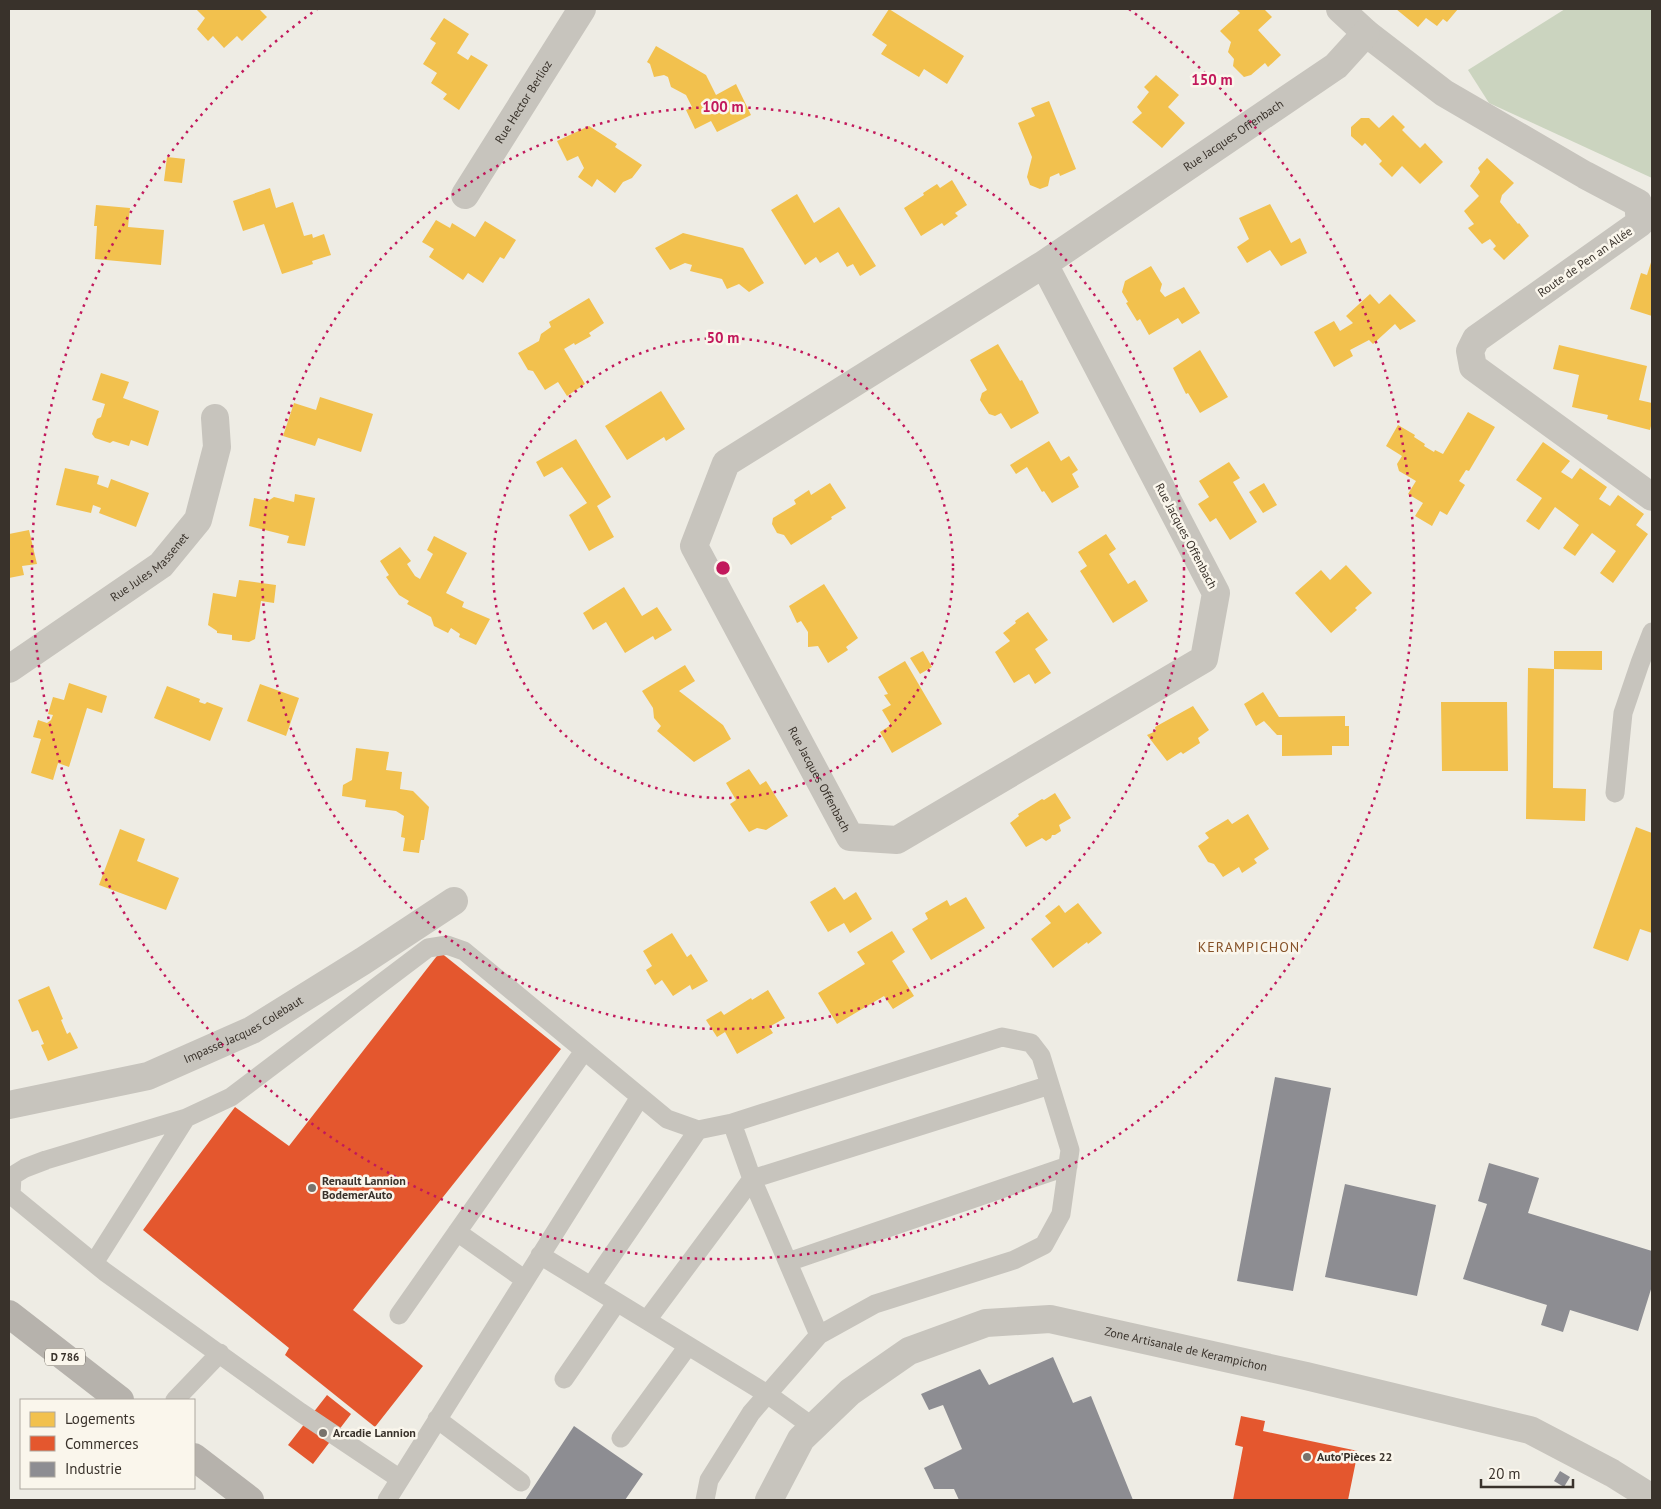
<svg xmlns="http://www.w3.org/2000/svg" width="1661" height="1509" viewBox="0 0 1661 1509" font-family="'PT Sans',sans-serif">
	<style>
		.green { fill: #cbd4bf }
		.homes { fill: #f2c14e }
		.shops { fill: #e4572e }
		.industry { fill: #8d8d92 }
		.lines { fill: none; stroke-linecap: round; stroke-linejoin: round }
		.service { stroke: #c7c4bd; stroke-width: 19 }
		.minor { stroke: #c7c4bd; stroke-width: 28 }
		.primary { stroke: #b6b2ac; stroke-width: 28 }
		.ring { fill: none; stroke: #c2185b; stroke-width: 2.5; stroke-dasharray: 2.5 5 }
		.poi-dot { fill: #78736c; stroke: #faf6ec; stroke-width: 2 }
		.labels { text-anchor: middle; stroke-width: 5; stroke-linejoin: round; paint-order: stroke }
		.shield { fill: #faf6ec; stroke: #736d65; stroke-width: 1 }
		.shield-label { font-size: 11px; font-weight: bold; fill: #39322b }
		.street-label { font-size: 12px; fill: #39322b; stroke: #faf6ec }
		.poi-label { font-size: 12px; font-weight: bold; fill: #39322b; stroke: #faf6ec; text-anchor: start }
		.neighbourhood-label { font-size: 14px; letter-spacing: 1px; fill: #855127; stroke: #faf6ec }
		.centre { fill: #c2185b; stroke: #faf6ec; stroke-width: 2.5 }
		.ring-label { font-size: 15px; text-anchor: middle; font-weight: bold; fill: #c2185b; stroke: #faf6ec; stroke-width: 5; stroke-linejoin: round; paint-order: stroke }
	</style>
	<rect width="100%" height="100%" fill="#eeece4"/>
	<path class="green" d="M1565 9H1652V178L1489 103 1468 70Z"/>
	<path class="homes" d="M196 9H259L267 17 242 41 237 36 224 48 213 36 208 41 197 29 205 18Z
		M889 9 964 56 947 84 924 69 919 77 881 54 887 45 872 35Z
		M1236 9H1264L1272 17 1258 30 1281 55 1268 67 1265 63 1251 75 1244 77 1233 66 1234 59 1228 52 1231 42 1220 31 1240 13Z
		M1396 9H1458L1447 22 1443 19 1437 26 1426 18 1418 27Z
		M444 18 469 34 457 53 468 60 471 55 488 65 459 110 443 99 447 94 431 83 437 73 423 64 436 43 430 39Z
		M656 46 706 75 716 95 736 84 751 115 717 132 711 121 695 129 686 110 692 107 686 95 671 87 668 77 664 75 654 77 650 64 647 62Z
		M1156 75 1179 95 1168 107 1185 123 1162 148 1132 122 1142 113 1137 107 1149 92 1144 87Z
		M1049 101 1076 169 1060 176 1059 173 1050 177 1048 186 1040 189 1030 185 1027 177 1032 157 1018 123 1035 116 1031 108Z
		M1393 115 1405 127 1402 130 1420 148 1425 143 1443 162 1420 184 1402 166 1392 177 1379 164 1382 161 1365 143 1362 146 1351 136V127L1361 118H1369L1379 128Z
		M589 126 617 144 615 147 642 165 632 178 623 182 615 193 597 179 592 187 578 177 584 168 578 156 567 161 557 141Z
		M167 157 185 159 182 183 164 181Z
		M1487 158 1514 183 1502 195 1500 202 1518 224 1519 223 1529 236 1504 260 1493 249 1496 246 1490 239 1482 244 1468 228 1474 224 1464 211 1479 196 1470 186 1480 172 1478 168Z
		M952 180 967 205 955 213 958 216 944 226 942 223 921 236 904 208 924 195 923 193 937 184 940 188Z
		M270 188 276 208 293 202 304 236 312 234 313 238 324 234 331 255 312 261 313 264 282 274 264 224 243 231 233 201Z
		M797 194 814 223 839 207 876 266 860 276 853 264 847 267 838 252 820 263 816 257 805 265 771 210Z
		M1270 204 1291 243 1300 238 1307 253 1281 266 1270 250 1247 263 1237 247 1249 239 1239 218Z
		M96 205 130 208 128 227 164 230 161 265 95 259 97 226H94Z
		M436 220 450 228 452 223 475 237 485 221 516 240 504 259 500 257 483 283 468 273 463 280 429 257 434 249 422 242Z
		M683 233 743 248 764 283 749 292 739 284 727 289 722 279 690 271 692 265 685 263 670 270 655 248Z
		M1652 259V316L1630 309 1641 273 1647 275Z
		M1151 266 1162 284 1160 291 1165 297 1184 287 1200 313 1182 324 1178 318 1149 335 1140 319 1137 321 1126 303 1128 302 1122 292 1125 281Z
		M1370 294 1379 304 1390 294 1416 321 1400 330 1395 324 1373 344 1369 340 1350 350 1353 356 1334 367 1314 332 1334 321 1340 331 1353 323 1346 316Z
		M589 298 604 323 589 333 591 336 575 345 574 343 564 349 585 384 567 396 558 382 545 390 533 371 528 370 518 353 539 341 541 334 551 327 549 322Z
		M998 344 1020 381 1022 380 1039 413 1011 429 1001 413 995 416 989 414 980 400 982 393 987 390 970 360Z
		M1559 345 1647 366 1639 400 1652 403V422L1650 430 1607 419 1608 415 1572 407 1579 375 1553 369Z
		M1200 350 1228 397 1200 413 1188 393 1186 394 1173 368Z
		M101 373 129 382 123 398 159 411 148 446 131 440 129 446 113 441 110 443 95 438 92 434 97 419 101 417 105 404 92 400Z
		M661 391 685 429 666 441 664 437 627 460 605 426Z
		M320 397 373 414 361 452 318 438 315 446 283 436 294 403 316 410Z
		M1468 412 1495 427 1469 471 1466 470 1459 481 1465 485 1447 515 1440 511 1432 526 1415 516 1423 503 1408 494 1416 481 1399 471 1397 464 1402 456 1386 446 1398 425 1415 435 1414 437 1425 444 1424 446 1434 452 1435 450 1443 454Z
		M576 439 611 497 597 506 614 537 589 551 569 515 587 503 562 467 544 477 536 462Z
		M1049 441 1061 461 1069 456 1078 470 1072 474 1079 487 1052 503 1044 491 1042 492 1027 467 1016 474 1010 465Z
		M1543 442 1570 461 1561 472 1572 479 1580 468 1607 487 1599 499 1610 506 1618 495 1644 514 1636 525 1648 534 1613 583 1600 573 1616 551 1592 533 1575 556 1563 548 1579 525 1555 507 1539 530 1526 521 1542 498 1516 480Z
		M1229 462 1240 478 1233 482 1257 522 1230 540 1216 518 1210 522 1198 504 1209 497 1199 481Z
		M65 468 99 476 97 484 108 488 111 479 149 493 136 527 99 513 101 508 93 505 91 513 56 505Z
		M830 483 846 508 831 517 832 519 791 545 784 535 777 533 772 524 773 518 796 504 794 500 809 490 811 495Z
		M1264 483 1277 505 1263 513 1249 492Z
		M295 494 315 498 305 546 287 543 289 536 249 526 254 498 268 501 274 497 294 502Z
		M29 530 37 564 22 566 24 575 9 578V534Z
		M1106 534 1116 549 1109 554 1128 584 1135 580 1148 601 1113 623 1080 571 1087 566 1078 552Z
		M434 536 467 553 446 593 464 602 462 607 490 619 476 645 459 637 460 634 451 628 448 633 434 626 431 617 407 604 409 601 399 595 386 577 389 575 380 561 400 547 411 561 407 564 415 576 420 579 433 554 427 550Z
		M1346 565 1372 593 1355 608 1357 610 1331 633 1295 593 1321 570 1330 580Z
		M239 580 276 585 274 603 261 601 255 639 249 642 232 640V635L217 633V631L208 625 213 593 236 597Z
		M824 584 858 638 846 647 848 650 828 663 818 646 808 647V632L801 621 797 623 789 606Z
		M624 587 642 616 657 607 672 630 655 640 653 636 625 653 606 622 593 630 583 613Z
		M1028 612 1048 640 1035 649 1051 673 1035 684 1029 674 1014 683 995 652 1010 641 1003 633 1016 623 1015 621Z
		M923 651 932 667 920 674 910 658Z
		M1554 651H1602V670L1554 669Z
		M905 661 942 724 892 753 880 732 891 725 882 710 891 705 884 695 888 694 878 677Z
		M685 665 695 681 679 691 723 725 731 739 694 762 657 731 661 726 654 718 653 708 642 691Z
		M1528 668 1554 669 1553 788 1586 789 1585 821 1526 819Z
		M69 683 107 696 102 713 87 708 69 767 58 763 53 780 31 773 41 739 33 737 38 720 47 723 51 720 53 715 48 714 53 697 64 700Z
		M260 684 299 698 286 736 247 721Z
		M167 686 200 699 199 702 205 704 207 702 223 708 210 741 154 718Z
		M1263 692 1279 717 1345 716V726H1349V746H1332V755L1282 756V735H1277L1264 721 1256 726 1244 704Z
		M1441 702H1507L1508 771H1442Z
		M1193 706 1209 730 1198 738 1200 743 1183 754 1181 752 1167 761 1147 735 1156 731 1155 727Z
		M356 748 389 752 386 770 402 772 400 789 413 791 429 807 424 840H421L419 853 403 851 405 838 401 837 404 816 396 811 365 807 366 800 342 796 343 785 352 780Z
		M749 769 760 785 766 781 788 816 766 830 757 828 749 832 730 804 736 800 726 783Z
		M1055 793 1071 818 1059 825 1061 831 1055 835H1052L1051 838 1046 841 1042 838 1026 847 1010 823 1019 816 1018 814 1042 799 1044 800Z
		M1248 814 1269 849 1254 859 1257 863 1242 873 1239 867 1223 877 1214 864 1208 862 1198 846 1209 838 1205 833 1228 819 1232 824Z
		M1636 827 1652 833V933L1640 929 1628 961 1593 948Z
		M120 829 145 839 137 861 179 878 166 910 99 885Z
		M835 887 844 900 856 892 872 919 850 933 844 923 828 932 810 902Z
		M966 897 985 928 931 960 912 929 928 919 925 913 947 900 950 906Z
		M1078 903 1102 933 1088 944 1087 942 1053 968 1031 939 1051 923 1045 916 1059 905 1065 913Z
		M892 931 905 952 892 961 914 996 893 1009 884 996 837 1024 818 993 865 964 857 952Z
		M672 933 687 957 691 954 708 981 692 990 690 985 673 996 662 980 655 985 646 970 652 966 643 951Z
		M49 986 63 1019 61 1020 67 1034 70 1032 78 1048 48 1061 41 1045 44 1044 38 1030 32 1032 18 1000Z
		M768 990 785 1018 769 1027 773 1033 737 1054 725 1032 717 1037 706 1020 721 1011 724 1015 751 998 752 1000Z"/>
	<path class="shops" d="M440 952 561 1049 353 1310 423 1366 375 1427 285 1355 289 1348 143 1230 235 1107 289 1146Z
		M327 1395 351 1414 313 1464 288 1445Z
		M1241 1416 1265 1421 1263 1431 1358 1451 1348 1500H1233L1243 1447 1235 1445Z"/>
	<path class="industry" d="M1275 1077 1331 1088 1293 1291 1237 1281Z
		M1489 1163 1539 1178 1528 1213 1652 1251V1286L1638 1331 1570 1310 1563 1332 1541 1325 1547 1305 1463 1279 1487 1204 1478 1201Z
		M1345 1184 1436 1205 1417 1296 1325 1277Z
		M1053 1357 1073 1403 1091 1396 1133 1500H959L954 1489H934L924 1468 962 1449 943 1405 929 1410 921 1394 980 1369 989 1385Z
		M574 1426 643 1474 625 1500H525Z
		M1560 1471 1570 1477 1564 1487 1554 1481Z"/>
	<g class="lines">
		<path class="service" d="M1615 793 1623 713 1640 663 1652 632
			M732 1123 752 1179 819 1335
			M457 1232 524 1279
			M540 1255 767 1394 813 1427
			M788 1262 1068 1166
			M94 1263 186 1118
			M591 1286 698 1130
			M399 1315 584 1051
			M647 1320 752 1179 1050 1085
			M564 1379 617 1302
			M175 1400 220 1353
			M437 1419 521 1482
			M621 1438 688 1346
			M400 1479 300 1412 105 1272 11 1195 12 1176 25 1168 46 1160 186 1118 231 1097 428 948 447 945 464 951 667 1119 698 1130 732 1123 1002 1037 1031 1043 1041 1056 1070 1150 1061 1214 1044 1245 1014 1260 875 1304 819 1335 751 1413 709 1480 705 1500
			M387 1500 640 1097"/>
		<g class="minor">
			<path d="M1340 9 1366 33 1444 93 1585 175 1638 203 1640 223 1476 339 1470 351 1473 367 1652 497"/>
			<path id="s1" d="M465 195 582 9"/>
			<path id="s2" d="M1044 264 726 463 694 546 850 837 897 840 1204 659 1216 593 1044 264 1336 66 1366 33"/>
			<path id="s3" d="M9 669 161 565 198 520 217 447 215 418"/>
			<path id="s4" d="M9 1105 148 1076 252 1030 363 961 454 901"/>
			<path id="s5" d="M769 1500 801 1439 850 1392 909 1351 986 1323 1050 1319 1306 1376 1530 1430 1612 1473 1652 1498"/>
		</g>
		<path class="primary" d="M9 1314 120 1400
			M194 1457 250 1500"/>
	</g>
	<g class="ring">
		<circle cx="723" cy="568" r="230"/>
		<circle cx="723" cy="568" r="461"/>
		<path d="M1129 9A691 691 0 1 1 317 9"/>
	</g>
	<g class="poi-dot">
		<circle cx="312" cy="1188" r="5"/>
		<circle cx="323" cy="1433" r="5"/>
		<circle cx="1307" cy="1457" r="5"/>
	</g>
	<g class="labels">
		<rect class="shield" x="45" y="1348.5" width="40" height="17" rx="4"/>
		<g class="shield-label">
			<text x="65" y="1361">D 786</text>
		</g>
		<g class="street-label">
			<text dy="4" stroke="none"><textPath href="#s1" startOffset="110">Rue Hector Berlioz</textPath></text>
			<text dy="4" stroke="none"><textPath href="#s2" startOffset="1865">Rue Jacques Offenbach</textPath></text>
			<text transform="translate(1585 262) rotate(-35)" y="4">Route de Pen an Allée</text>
			<text transform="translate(1186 536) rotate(62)" y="4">Rue Jacques Offenbach</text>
			<text dy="4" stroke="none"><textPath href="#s3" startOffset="174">Rue Jules Massenet</textPath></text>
			<text dy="4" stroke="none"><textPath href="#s2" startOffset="729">Rue Jacques Offenbach</textPath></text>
			<text dy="4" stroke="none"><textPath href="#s4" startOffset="248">Impasse Jacques Colebaut</textPath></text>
			<text dy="4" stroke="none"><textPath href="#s5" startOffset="494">Zone Artisanale de Kerampichon</textPath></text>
		</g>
		<g class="poi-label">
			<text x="322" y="1185">Renault Lannion<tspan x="322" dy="14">BodemerAuto</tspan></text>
			<text x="333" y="1437">Arcadie Lannion</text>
			<text x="1317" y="1461">Auto'Pièces 22</text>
		</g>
		<g class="neighbourhood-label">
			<text x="1249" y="952">KERAMPICHON</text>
		</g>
	</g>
	<circle cx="723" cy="568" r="8" class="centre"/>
	<g class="ring-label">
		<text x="1212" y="85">150 m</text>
		<text x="723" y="112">100 m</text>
		<text x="723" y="343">50 m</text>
	</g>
	<rect width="1661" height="1509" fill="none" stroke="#39322b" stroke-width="20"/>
	<rect x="20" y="1399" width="175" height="90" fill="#faf6ec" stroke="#ada89f"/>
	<rect x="30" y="1412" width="25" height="15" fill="#f2c14e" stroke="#ada89f"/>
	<text x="65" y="1424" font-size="15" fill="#39322b">Logements</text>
	<rect x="30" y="1436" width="25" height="15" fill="#e4572e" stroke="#ada89f"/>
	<text x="65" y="1449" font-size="15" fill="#39322b">Commerces</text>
	<rect x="30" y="1462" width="25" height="15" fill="#8d8d92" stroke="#ada89f"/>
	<text x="65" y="1474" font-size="15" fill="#39322b">Industrie</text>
	<path d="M1481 1479v8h92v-8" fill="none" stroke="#39322b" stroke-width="2.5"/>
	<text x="1488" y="1479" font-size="15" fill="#39322b" stroke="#faf6ec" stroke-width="4" paint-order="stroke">20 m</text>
</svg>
